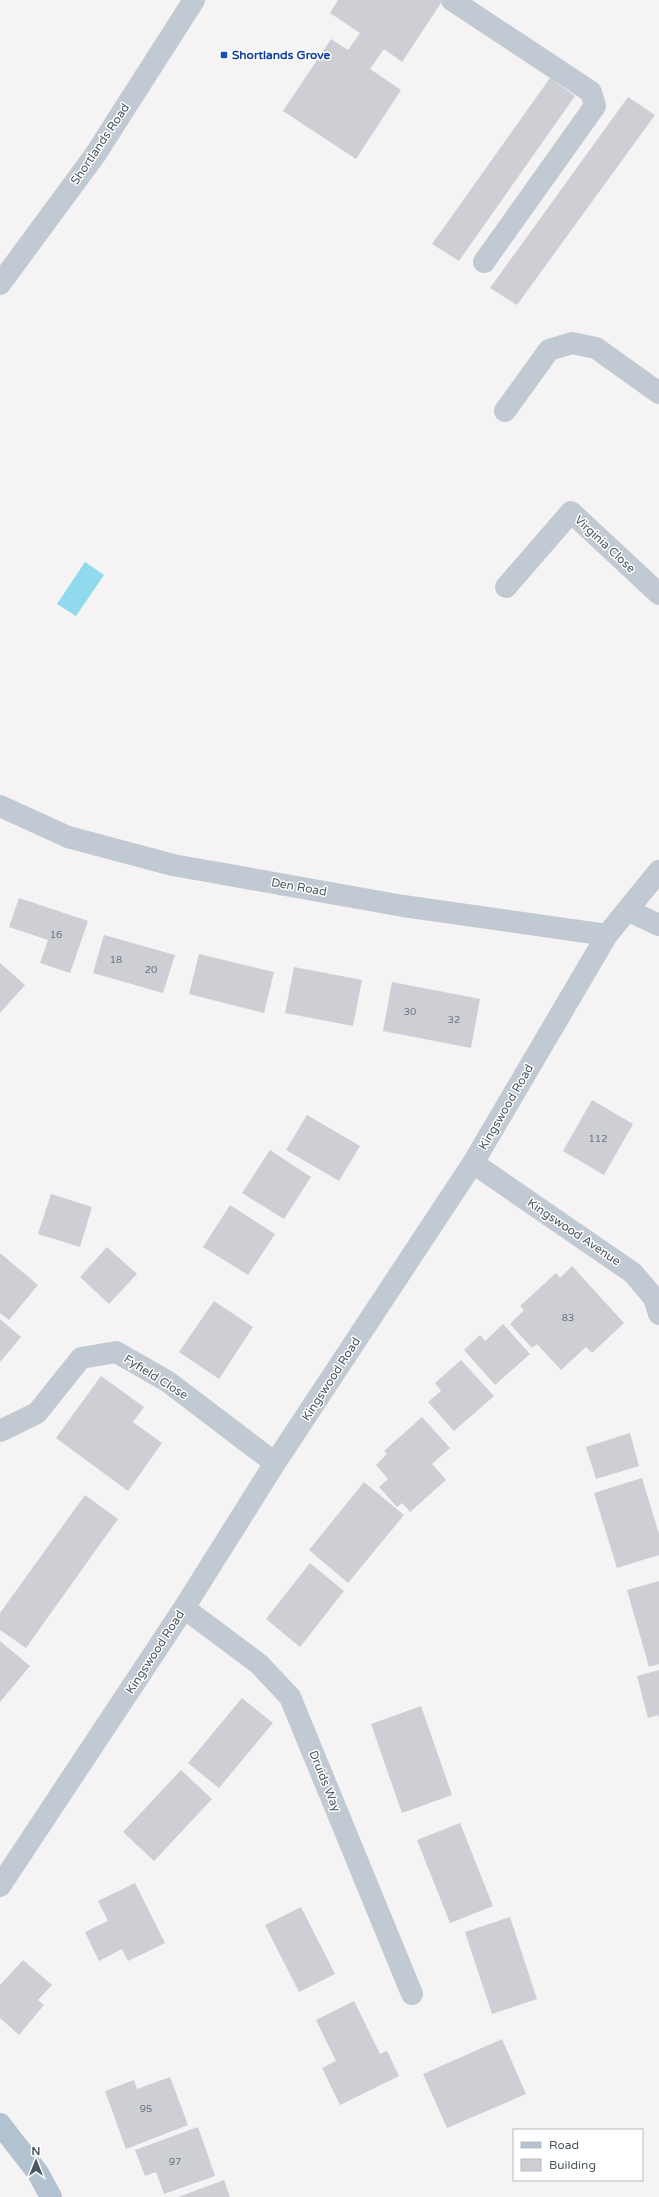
<svg xmlns="http://www.w3.org/2000/svg" width="659" height="2197" viewBox="0 0 659 2197" font-family="'Varela Round',sans-serif">
	<style>
		.water { fill: #90daee }
		.building { fill: #cdcfd5 }
		.lines { fill: none; stroke-linecap: round; stroke-linejoin: round }
		.minor { stroke: #c1cad2; stroke-width: 22 }
		.major { stroke: #b3c2d1; stroke-width: 22 }
		.transit-dot { fill: #1a4fb4; stroke: #fff; stroke-width: 1.5 }
		.labels { text-anchor: middle; stroke-width: 3; stroke-linejoin: round; paint-order: stroke }
		.number-label { font-size: 10px; fill: #6b747e }
		.transit-label { font-size: 12px; font-weight: bold; fill: #164399; stroke: #fff; text-anchor: start }
		.street-label { font-size: 12px; fill: #4a5661; stroke: #fff }
	</style>
	<rect width="100%" height="100%" fill="#f5f3f3"/>
	<path class="water" d="M85 562 104 575 76 616 57 604Z"/>
	<path class="building" d="M338 0H443L402 62 384 49 370 69 401 90 356 159 283 111 331 39 348 50 360 33 330 13Z
		M550 78 575 96 459 261 432 244Z
		M628 97 655 115 517 305 490 288Z
		M19 898 88 921 70 973 40 963 48 940 9 927Z
		M104 935 175 955 163 993 93 973Z
		M199 954 274 972 264 1013 189 994Z
		M0 963 25 985 0 1013Z
		M294 967 362 980 353 1026 285 1013Z
		M392 982 480 999 471 1048 383 1031Z
		M592 1100 633 1124 604 1175 563 1151Z
		M307 1115 360 1146 339 1181 286 1150Z
		M270 1150 311 1177 284 1219 242 1193Z
		M51 1194 92 1207 80 1247 38 1234Z
		M230 1205 275 1234 248 1275 203 1247Z
		M107 1247 137 1274 109 1304 80 1277Z
		M0 1253 38 1285 9 1320 0 1313Z
		M572 1266 624 1323 592 1353 586 1347 561 1370 537 1344 532 1348 510 1324 524 1310 520 1306 556 1273 560 1278Z
		M214 1301 253 1327 219 1379 179 1352Z
		M0 1319 21 1337 0 1362Z
		M503 1324 530 1354 495 1385 464 1350 480 1335 485 1341Z
		M461 1360 494 1396 454 1431 428 1402 441 1391 435 1383Z
		M101 1376 144 1407 133 1422 162 1443 128 1491 56 1438Z
		M422 1417 450 1448 432 1464 446 1480 410 1512 402 1503 397 1507 379 1487 388 1479 376 1465 387 1454 384 1451Z
		M630 1433 639 1466 596 1479 586 1447Z
		M642 1478 659 1534V1555L617 1568 594 1493Z
		M364 1482 404 1515 348 1583 309 1550Z
		M85 1495 118 1519 26 1648 0 1630V1613Z
		M310 1563 344 1591 300 1647 266 1619Z
		M659 1581V1664L649 1667 627 1590Z
		M0 1641 30 1666 0 1702Z
		M659 1670V1718L658 1715 648 1718 637 1676Z
		M242 1698 273 1723 219 1788 188 1763Z
		M421 1706 452 1795 402 1813 371 1724Z
		M181 1770 212 1799 154 1861 123 1832Z
		M460 1823 493 1906 450 1923 417 1840Z
		M135 1883 165 1943 128 1961 122 1949 99 1961 85 1932 108 1921 98 1901Z
		M301 1907 335 1974 299 1992 265 1925Z
		M510 1917 537 1999 492 2014 465 1932Z
		M23 1960 52 1985 38 2000 44 2005 19 2035 0 2018V1985Z
		M354 2001 380 2054 387 2051 399 2076 340 2105 322 2068 336 2061 316 2020Z
		M502 2039 526 2094 447 2128 423 2074Z
		M170 2077 188 2125 126 2149 105 2091 134 2080 137 2089Z
		M198 2127 215 2176 164 2194 156 2172 145 2176 135 2150Z
		M224 2180 230 2197H178Z"/>
	<g class="lines">
		<path class="minor" d="M452 0 591 92 595 106 484 262
			M0 284 95 155 194 0
			M505 411 549 350 572 343 596 348 659 393
			M506 587 571 512 659 594
			M0 806 68 837 173 865 403 906 607 935
			M627 910 659 925
			M473 1163 633 1273 654 1298 659 1314
			M0 1431 37 1413 81 1358 116 1352 167 1381 275 1463
			M184 1608 259 1664 290 1697 412 1994
			M0 1886 184 1608 275 1463 473 1163 607 935 659 871"/>
		<path class="major" d="M0 2124 38 2173 51 2197"/>
	</g>
	<rect class="transit-dot" x="220" y="51" width="8" height="8" rx="2"/>
	<g class="labels">
		<g class="number-label">
			<text x="56" y="938">16</text>
			<text x="116" y="963">18</text>
			<text x="151" y="973">20</text>
			<text x="410" y="1015">30</text>
			<text x="454" y="1023">32</text>
			<text x="598" y="1142">112</text>
			<text x="568" y="1321">83</text>
			<text x="146" y="2112">95</text>
			<text x="175" y="2165">97</text>
		</g>
		<g class="transit-label">
			<text x="232" y="59">Shortlands Grove</text>
		</g>
		<g class="street-label">
			<text transform="translate(100 144) rotate(-56)" y="4">Shortlands Road</text>
			<text transform="translate(605 544) rotate(43)" y="4">Virginia Close</text>
			<text transform="translate(299 887) rotate(10)" y="4">Den Road</text>
			<text transform="translate(506 1107) rotate(-60)" y="4">Kingswood Road</text>
			<text transform="translate(574 1232) rotate(34)" y="4">Kingswood Avenue</text>
			<text transform="translate(156 1377) rotate(32)" y="4">Fyfield Close</text>
			<text transform="translate(331 1379) rotate(-57)" y="4">Kingswood Road</text>
			<text transform="translate(155 1652) rotate(-57)" y="4">Kingswood Road</text>
			<text transform="translate(325 1781) rotate(68)" y="4">Druids Way</text>
		</g>
	</g>
	<rect x="513" y="2129" width="130" height="52" fill="#ffffff" stroke="#b7bbc0"/>
	<rect x="521" y="2142" width="20" height="6" fill="#b3c2d1" stroke="#b7bbc0"/>
	<text x="549" y="2149" font-size="12" fill="#4a5661">Road</text>
	<rect x="521" y="2159" width="20" height="12" fill="#cdcfd5" stroke="#b7bbc0"/>
	<text x="549" y="2169" font-size="12" fill="#4a5661">Building</text>
	<g transform="translate(36 2161)" stroke="#ffffff" stroke-width="3" paint-order="stroke">
	<path d="M0-3L7 15L0 10L-7 15Z" fill="#4a5661"/>
	<text y="-6" font-size="11" font-weight="bold" text-anchor="middle" fill="#4a5661">N</text>
	</g>
</svg>
